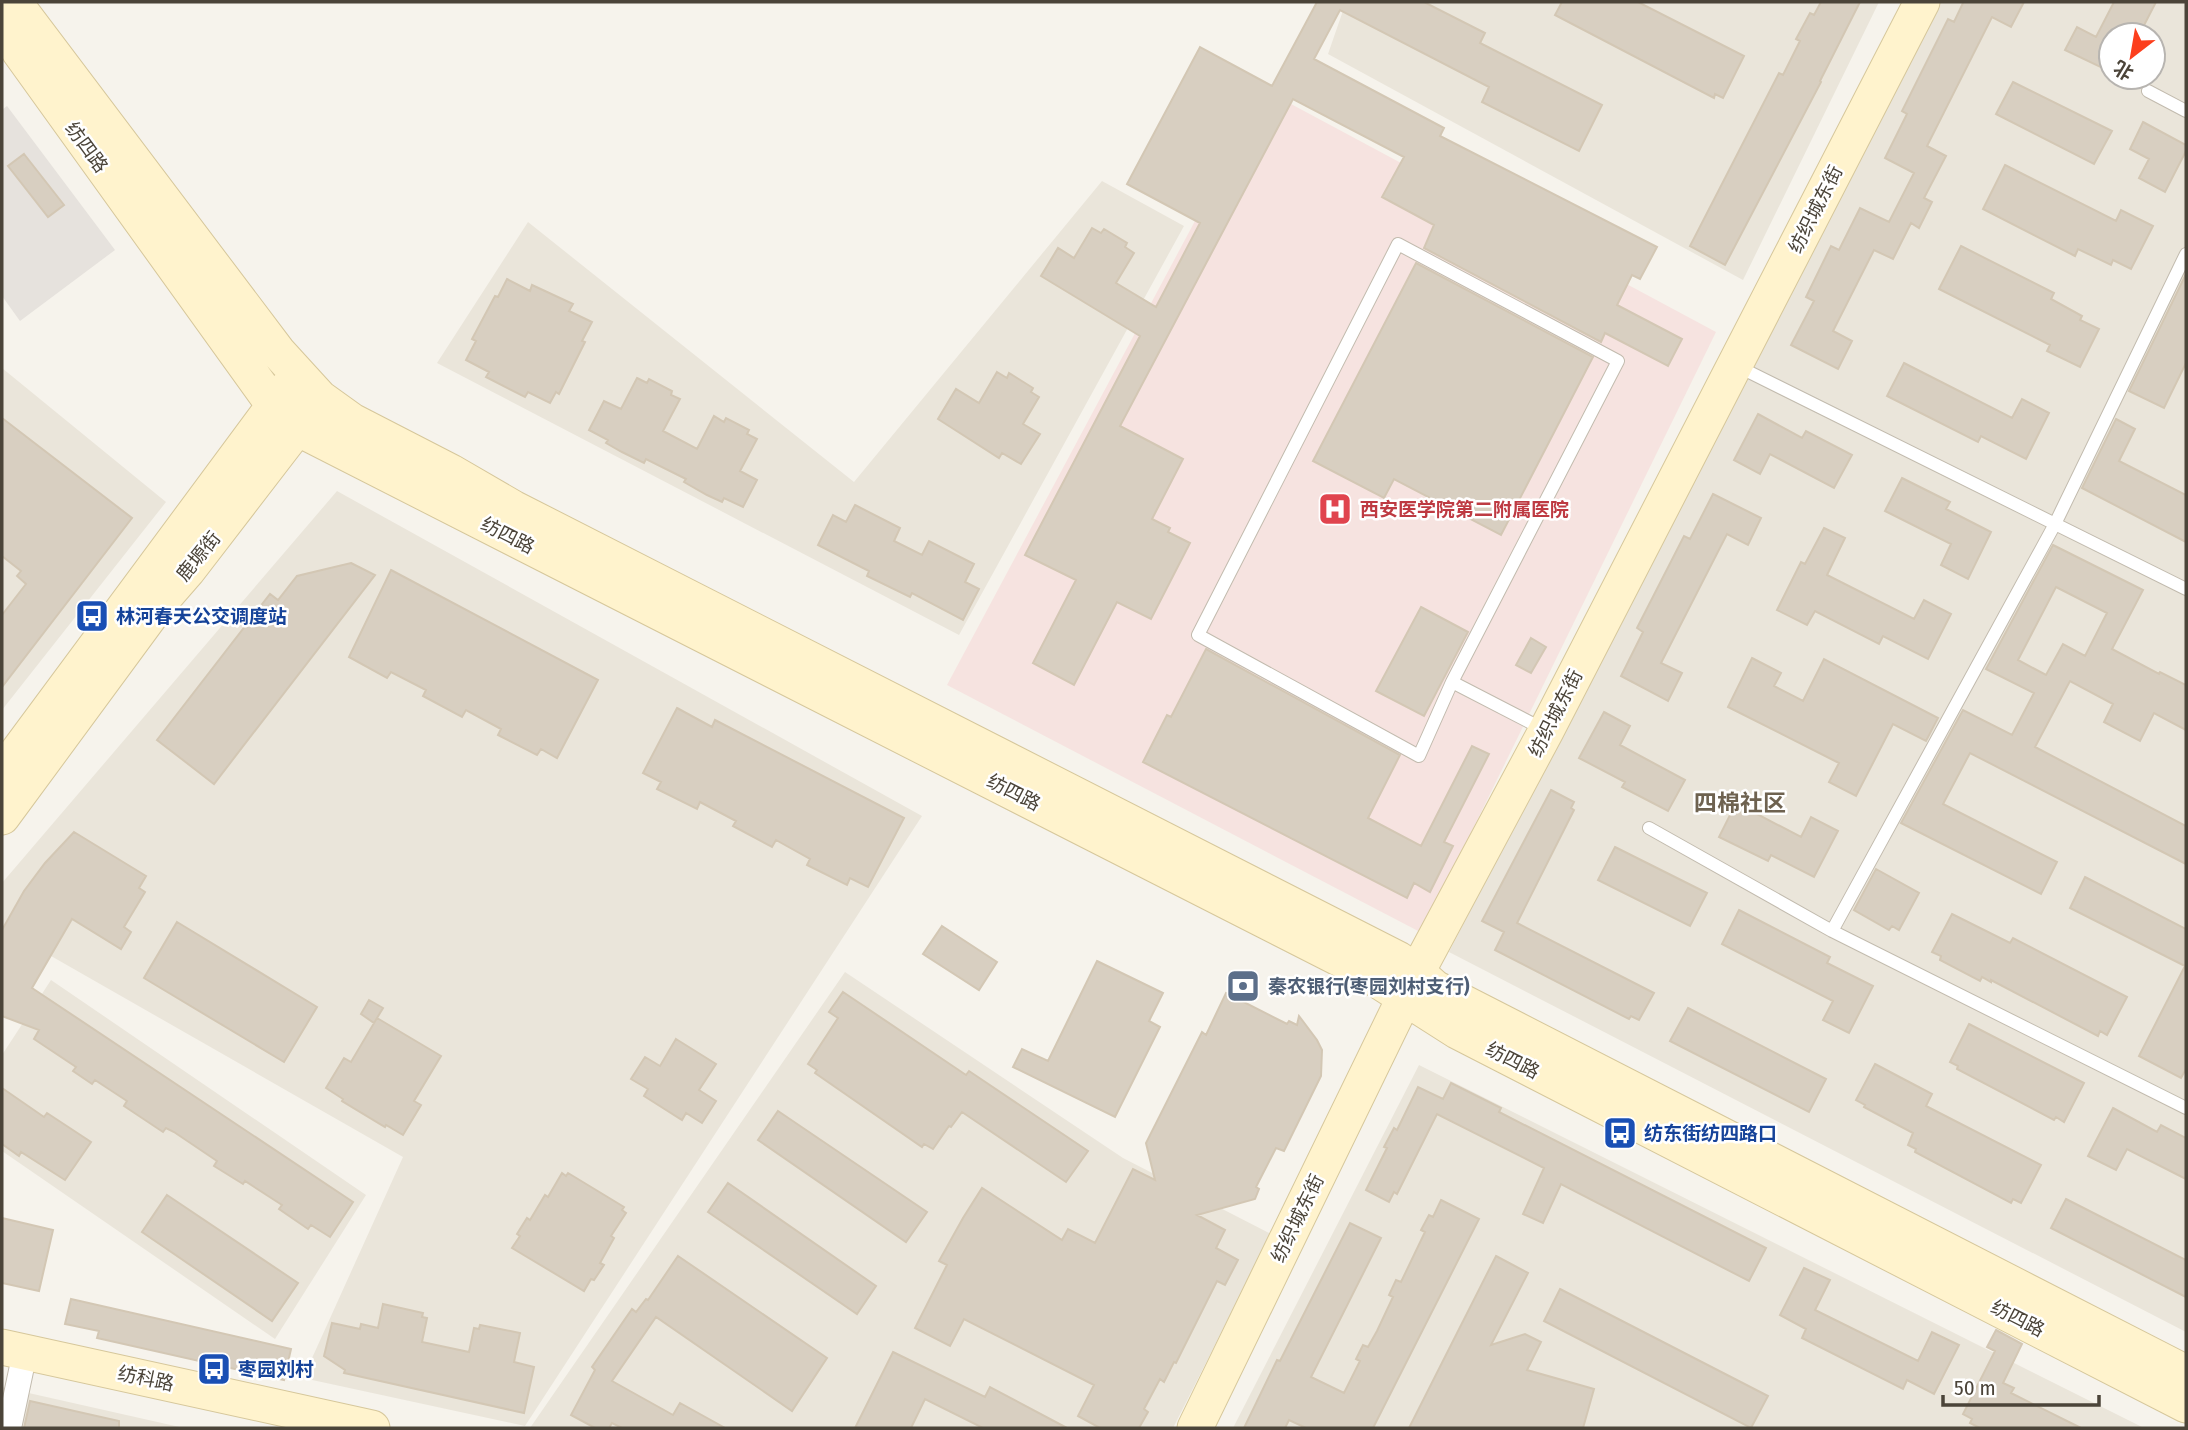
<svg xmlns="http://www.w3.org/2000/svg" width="2188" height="1430" viewBox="0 0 2188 1430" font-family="'Fira Sans Condensed','Noto Sans SC',sans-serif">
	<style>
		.residential { fill: #eae5da; fill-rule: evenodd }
		.industrial { fill: #e6e2dd }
		.medical { fill: #f6e3e0 }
		.building { fill: #d8cfc1; stroke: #d3c7b4; stroke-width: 2; fill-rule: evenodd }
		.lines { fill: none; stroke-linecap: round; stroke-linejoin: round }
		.lane-casing { stroke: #c2bbae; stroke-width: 14 }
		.street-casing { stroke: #c2bbae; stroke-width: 26 }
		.secondary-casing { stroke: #d6c79b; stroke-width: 37 }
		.lane { stroke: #fff; stroke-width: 12 }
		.street { stroke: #fff; stroke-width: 24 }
		.secondary { stroke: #fff3cd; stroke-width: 35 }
		.labels { text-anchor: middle; stroke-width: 5; stroke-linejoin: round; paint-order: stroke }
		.street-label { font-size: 19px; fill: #4b4439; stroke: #fff }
		.health-label { font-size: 19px; font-weight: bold; fill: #be3a42; stroke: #fff; text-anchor: start }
		.transit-label { font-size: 19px; font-weight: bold; fill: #164399; stroke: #fff; text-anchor: start }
		.service-label { font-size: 19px; font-weight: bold; fill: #4e5e75; stroke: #fff; text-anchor: start }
		.quarter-label { font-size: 23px; font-weight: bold; fill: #6e6250; stroke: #fff }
	</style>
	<rect width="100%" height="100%" fill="#f6f3ec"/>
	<path class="residential" d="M1346 2H1879L1743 280 1328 54Z
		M1940 2H2186V1332L1449 952ZM2111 35H2153V77H2111Z
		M1102 181 1184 226 959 635 437 363 528 222 854 482Z
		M2 368 166 502 2 710Z
		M337 491 922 816 525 1426 303 1378 403 1157 2 928V883Z
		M845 972 1123 1158 1271 1234 1173 1428H530Z
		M51 980 366 1195 275 1339 2 1151V1055Z
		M1419 1065 2144 1428H1233Z
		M2 1387 184 1428H2Z"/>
	<path class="industrial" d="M7 106 115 250 20 321 2 296V110Z"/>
	<path class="medical" d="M1265 90 1716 332 1422 933 947 685Z"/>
	<path class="building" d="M1317 2H1424L1485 33 1480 43 1602 105 1579 151 1482 102 1489 87 1340 10 1314 59 1444 128 1440 136 1657 247 1640 279 1632 275 1617 305 1682 339 1668 366 1605 333 1601 342 1424 248 1434 225 1382 197 1404 157 1293 99 1120 426 1183 459 1152 519 1170 528 1168 532 1190 543 1151 619 1117 602 1074 685 1033 663 1076 580 1025 555 1140 336 1041 276 1058 248 1074 258 1092 228 1101 233 1104 229 1127 243 1125 247 1134 253 1116 283 1156 307 1200 223 1127 184 1200 47 1272 86Z
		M1562 2H1638L1744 56 1723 98 1715 94 1714 98 1555 15Z
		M1821 2H1860L1820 81 1821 82 1725 265 1690 246 1779 73 1783 75 1800 41 1796 39 1810 13 1814 15Z
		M1962 2H2024L2011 27 1992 17 1927 146 1946 156 1924 198 1932 202 1919 228 1911 223 1893 259 1874 250 1833 331 1852 341 1838 369 1791 345 1814 301 1806 297 1831 246 1839 250 1860 208 1889 222 1914 173 1885 158 1907 114 1902 111 1948 19 1954 22 1963 3Z
		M2114 2H2156L2139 35H2111V72L2065 50 2077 27 2096 37Z
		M2013 82 2112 131 2094 164 1996 114Z
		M2143 122 2186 145V151L2165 192 2139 178 2149 159 2130 149Z
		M24 154 64 205 48 217 8 166Z
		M2005 165 2116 221 2121 210 2153 226 2131 269 2113 260 2111 265 2078 249 2075 256 1983 209Z
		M1961 246 2054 293 2051 299 2082 316 2080 320 2099 329 2080 367 2047 351 2050 345 1939 289Z
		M1416 263 1593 357 1501 535 1394 479 1384 498 1313 461Z
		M2186 274V363L2164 408 2129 391Z
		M507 279 530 291 532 285 573 304 569 311 592 322 582 341 585 342 559 394 556 392 550 403 528 392 525 397 486 377 489 372 466 360 476 341 472 339 495 296 498 297Z
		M1904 363 2012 418 2022 399 2049 413 2026 459 1981 436 1978 442 1887 396Z
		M997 372 1007 378 1009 373 1033 388 1031 392 1039 397 1023 424 1040 434 1021 464 1002 453 999 458 938 419 956 389 979 403Z
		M637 378 647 383 649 379 672 391 671 395 680 399 663 431 697 449 714 416 724 422 726 418 749 430 747 434 757 439 740 471 757 480 743 507 724 498 722 502 707 495 684 482 686 479 646 459 644 463 622 452 606 443 608 440 589 430 604 401 621 409Z
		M1758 414 1802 438 1806 431 1852 455 1834 488 1770 454 1760 474 1734 460Z
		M2 418 132 518 2 687V615L26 584 17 576 21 571 2 556Z
		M2116 419 2135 429 2119 461 2186 495V542L2082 488Z
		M1902 478 1950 502 1946 509 1991 532 1968 579 1941 565 1951 544 1885 511Z
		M1713 494 1761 518 1748 545 1727 534 1661 663 1682 673 1668 701 1621 676 1643 632 1637 628 1684 536 1690 539Z
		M855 505 900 528 894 541 922 555 929 541 974 564 965 582 979 589 963 620 912 593 910 597 867 576 869 571 818 545 833 515 846 522Z
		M1824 528 1845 538 1827 575 1914 619 1924 600 1951 614 1928 659 1883 636 1879 644 1815 611 1807 625 1777 610 1801 562 1805 564Z
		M2053 545 2143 590 2112 649 2159 674 2160 672 2186 685V730L2154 713 2140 741 2104 722 2113 704 2070 681 2035 747 2186 826V864L1970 753 1943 804 2057 862 2041 894 1901 823 1963 710 2012 735 2034 693 1986 669ZM2056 587 2107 613 2085 656 2063 644 2046 675 2018 660Z
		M351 563 375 575 214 784 157 740 270 594 278 600 297 576Z
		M391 570 598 680 557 758 541 749 537 755 498 735 501 729 466 710 462 717 423 696 426 690 391 672 387 678 349 657Z
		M1421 607 1468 632 1424 716 1376 691Z
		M1531 638 1546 647 1531 673 1516 665Z
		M1206 649 1400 755 1368 818 1421 846 1472 746 1489 754 1444 842 1453 846 1430 892 1414 883 1407 898 1143 762 1167 715 1171 717Z
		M1752 658 1781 673 1774 686 1803 701 1824 659 1938 718 1926 741 1893 724 1856 796 1829 782 1839 763 1728 707Z
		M677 708 712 727 715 720 904 818 868 887 850 878 847 885 807 865 810 859 776 840 772 847 733 826 736 821 700 802 697 809 657 789 661 782 643 773Z
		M1604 712 1630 726 1620 745 1685 780 1668 811 1622 787 1625 782 1579 758Z
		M1551 790 1574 802 1571 808 1574 810 1517 923 1654 993 1639 1020 1631 1016 1629 1019 1495 950 1504 932 1482 921Z
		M1736 803 1801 837 1811 817 1838 831 1814 877 1771 855 1768 861 1719 837Z
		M74 832 146 876 139 888 145 892 124 927 131 932 121 949 72 919 32 988 353 1202 330 1237 311 1225 308 1229 279 1209 282 1205 245 1181 243 1184 214 1166 217 1161 174 1132 166 1128 163 1132 124 1106 127 1101 95 1080 92 1084 73 1071 76 1067 34 1039 39 1030 2 1016V930L24 891 45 863Z
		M1615 847 1707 893 1690 926 1598 880Z
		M1876 869 1919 893 1899 930 1892 926 1889 930 1854 910Z
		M2085 877 2186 929V1069L2181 1078 2139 1056 2185 966 2070 908Z
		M1739 910 1830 957 1827 963 1873 986 1849 1033 1823 1020 1833 1001 1722 944Z
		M1952 914 2010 943 2013 938 2127 997 2107 1035 2100 1031 2098 1036 1991 980V982L1982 977 1980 981 1940 960 1941 956 1932 952Z
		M177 922 317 1007 284 1062 144 978Z
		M942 926 997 962 979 990 923 954Z
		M1097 961 1163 993 1149 1021 1160 1027 1115 1117 1013 1067 1022 1049 1048 1061Z
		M843 992 966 1075 969 1071 1088 1151 1066 1182 962 1112 951 1127 949 1126 933 1149 924 1144 922 1147 815 1073 817 1070 808 1064 838 1018 829 1012Z
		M1226 993 1287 1024 1289 1021 1297 1025 1299 1016 1317 1040 1322 1050 1321 1076 1284 1151 1276 1148 1256 1187 1259 1189 1255 1199 1197 1215 1225 1230 1216 1248 1238 1260 1225 1285 1217 1281 1176 1363 1174 1362 1164 1382 1160 1379 1144 1409 1148 1412 1139 1428H1100L1078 1416 1094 1385 964 1319 950 1346 915 1328 947 1265 939 1261 963 1218 982 1188 1062 1240 1068 1229 1095 1243 1133 1169 1155 1180 1146 1143 1202 1032 1206 1035Z
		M369 1000 383 1008 374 1023 361 1014Z
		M1688 1008 1826 1079 1809 1112 1670 1041Z
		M377 1018 441 1056 414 1101 421 1105 403 1135 386 1125 385 1127 342 1101 343 1099 326 1088 344 1058 351 1062Z
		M1969 1024 2084 1083 2064 1122 2056 1117 2054 1120 1957 1069 1958 1066 1950 1062Z
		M676 1039 716 1064 699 1090 716 1101 702 1123 686 1113 682 1120 644 1096 648 1089 631 1079 645 1057 660 1066Z
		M1875 1064 1932 1094 1926 1106 2041 1165 2021 1203 2013 1199 2011 1203 1915 1152 1916 1149 1908 1145 1913 1133 1864 1107 1865 1105 1856 1100Z
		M1451 1083 1501 1108 1499 1112 1766 1248 1749 1281 1561 1184 1543 1223 1523 1214 1544 1168 1437 1114 1397 1194 1394 1192 1389 1202 1366 1190 1387 1148 1384 1147 1394 1128 1397 1130 1418 1087 1443 1099Z
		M2 1088 44 1117 47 1113 91 1142 65 1180 21 1152 19 1156 2 1144Z
		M2113 1108 2157 1132 2161 1125 2186 1138V1179L2127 1149 2116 1170 2088 1156Z
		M778 1111 927 1212 906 1242 758 1140Z
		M562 1173 566 1176 568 1173 624 1207 622 1210 626 1213 611 1236 614 1238 600 1263 604 1265 594 1280 591 1279 584 1291 512 1248 520 1236 517 1234 527 1218 530 1220 545 1195 548 1197Z
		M728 1183 876 1286 857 1314 708 1212Z
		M167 1195 298 1283 272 1321 142 1232Z
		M2066 1199 2186 1260V1297L2051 1228Z
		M1441 1200 1479 1219 1373 1428H1306L1289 1420 1285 1428H1244L1277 1360 1280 1361 1350 1223 1381 1238 1311 1377 1344 1393 1360 1361 1356 1359 1363 1345 1368 1347 1377 1331 1393 1297 1389 1295 1396 1280 1401 1282 1425 1232 1421 1230 1429 1215 1433 1217Z
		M2 1218 53 1230 39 1291 2 1283Z
		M678 1256 827 1358 792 1411 656 1317 612 1381 673 1415 680 1403 725 1428H622L612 1423 609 1428H595L571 1415 595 1370 592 1367 632 1309 636 1312 646 1299 648 1300Z
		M1496 1256 1528 1273 1491 1345 1525 1334 1541 1342 1527 1370 1594 1389 1583 1428H1409Z
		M1804 1268 1830 1280 1815 1310 1918 1361 1932 1332 1959 1345 1934 1394 1907 1380 1903 1389 1802 1338 1806 1329 1780 1315Z
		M1560 1289 1768 1396 1751 1428 1544 1321Z
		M71 1299 291 1349 284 1380 97 1338 99 1331 65 1324Z
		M383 1304 423 1313 422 1317 427 1318 422 1342 469 1352 474 1328 479 1329 480 1325 520 1333 514 1362 534 1367 524 1413 344 1373 345 1370 324 1356 332 1323 360 1329 361 1324 378 1328Z
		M1996 1330 2022 1344 2003 1383 2014 1388 2011 1393 2081 1428H1980L1970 1423 1972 1419 1963 1414 1995 1351 1987 1347Z
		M893 1352 985 1397 990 1387 1067 1428H983L925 1399 911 1428H855Z
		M30 1401 119 1421V1428H24Z"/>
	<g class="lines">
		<defs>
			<path id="lane" d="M2148 91 2186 111
				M1735 365 2186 589
				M1452 682 1419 756 1198 635 1398 244 1618 361 1452 682 1543 729
				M1649 828 1832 931 2186 1108
				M1832 931 2055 524 2186 254"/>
			<path id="street" d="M9 1428 25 1352"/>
			<path id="secondary" d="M10 2 19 51 283 418 297 428 1360 969 1457 1031 2186 1405
				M14 2 278 352 320 398 352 421 451 472 513 508 1398 959 1417 972 1435 988 2186 1373
				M2 773 287 388
				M2 817 161 601 188 570 311 410
				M2 1347 372 1428
				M1195 1428 1417 972 1546 731 1922 2"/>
		</defs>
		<use href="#lane" class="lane-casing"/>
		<use href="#street" class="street-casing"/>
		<use href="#secondary" class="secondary-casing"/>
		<use href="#lane" class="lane"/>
		<use href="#street" class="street"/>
		<use href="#secondary" class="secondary"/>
	</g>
	<defs>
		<symbol id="hospital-square" viewBox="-11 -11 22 22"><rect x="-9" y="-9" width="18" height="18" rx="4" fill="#e0444e" stroke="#fff"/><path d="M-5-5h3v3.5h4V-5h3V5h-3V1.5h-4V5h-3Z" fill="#fff"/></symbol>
		<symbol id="bus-square" viewBox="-11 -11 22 22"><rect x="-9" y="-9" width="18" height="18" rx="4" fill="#1a4fb4" stroke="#fff"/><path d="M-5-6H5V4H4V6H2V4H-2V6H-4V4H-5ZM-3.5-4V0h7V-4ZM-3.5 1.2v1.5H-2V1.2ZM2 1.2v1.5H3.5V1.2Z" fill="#fff"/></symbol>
		<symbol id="bank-square" viewBox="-11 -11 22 22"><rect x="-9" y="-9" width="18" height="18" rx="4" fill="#5c6f8a" stroke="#fff"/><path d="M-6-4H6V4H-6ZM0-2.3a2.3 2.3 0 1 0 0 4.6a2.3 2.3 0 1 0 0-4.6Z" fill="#fff"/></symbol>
	</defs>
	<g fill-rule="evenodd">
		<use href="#hospital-square" x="1316" y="490" width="38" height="38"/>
		<use href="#bus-square" x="73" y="597" width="38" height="38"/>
		<use href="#bank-square" x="1224" y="967" width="38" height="38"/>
		<use href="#bus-square" x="1601" y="1114" width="38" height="38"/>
		<use href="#bus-square" x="195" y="1350" width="38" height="38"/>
	</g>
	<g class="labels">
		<g class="street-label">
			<text transform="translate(87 147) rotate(54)" y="7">纺四路</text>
			<text transform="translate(1815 209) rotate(-63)" y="7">纺织城东街</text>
			<text transform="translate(508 535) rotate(27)" y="7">纺四路</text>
			<text transform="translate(198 556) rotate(-51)" y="7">鹿塬街</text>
			<text transform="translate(1555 713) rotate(-63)" y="7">纺织城东街</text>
			<text transform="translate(1014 792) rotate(27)" y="7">纺四路</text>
			<text transform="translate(1513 1060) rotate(27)" y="7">纺四路</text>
			<text transform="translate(1297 1218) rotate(-64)" y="7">纺织城东街</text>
			<text transform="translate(2018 1318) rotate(27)" y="7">纺四路</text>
			<text transform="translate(146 1378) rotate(12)" y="7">纺科路</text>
		</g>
		<g class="health-label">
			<text x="1360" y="516">西安医学院第二附属医院</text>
		</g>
		<g class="transit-label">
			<text x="116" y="623">林河春天公交调度站</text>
			<text x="1644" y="1140">纺东街纺四路口</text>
			<text x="238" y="1376">枣园刘村</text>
		</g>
		<g class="service-label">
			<text x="1268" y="993">秦农银行(枣园刘村支行)</text>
		</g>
		<g class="quarter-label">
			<text x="1740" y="811">四棉社区</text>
		</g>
	</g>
	<rect width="2188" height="1430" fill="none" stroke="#4b4439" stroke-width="7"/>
	<g transform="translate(2132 56) rotate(211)"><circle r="33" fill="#ffffff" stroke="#b7b4b0" stroke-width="2"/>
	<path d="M0-5L12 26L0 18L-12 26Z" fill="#fc3f1d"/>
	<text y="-10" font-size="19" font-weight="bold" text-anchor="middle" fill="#4b4439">北</text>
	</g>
	<path d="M1943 1395v10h156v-10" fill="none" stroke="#4b4439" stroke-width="3.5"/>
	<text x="1954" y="1395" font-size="21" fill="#4b4439" stroke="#ffffff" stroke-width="5" paint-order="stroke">50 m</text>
</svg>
